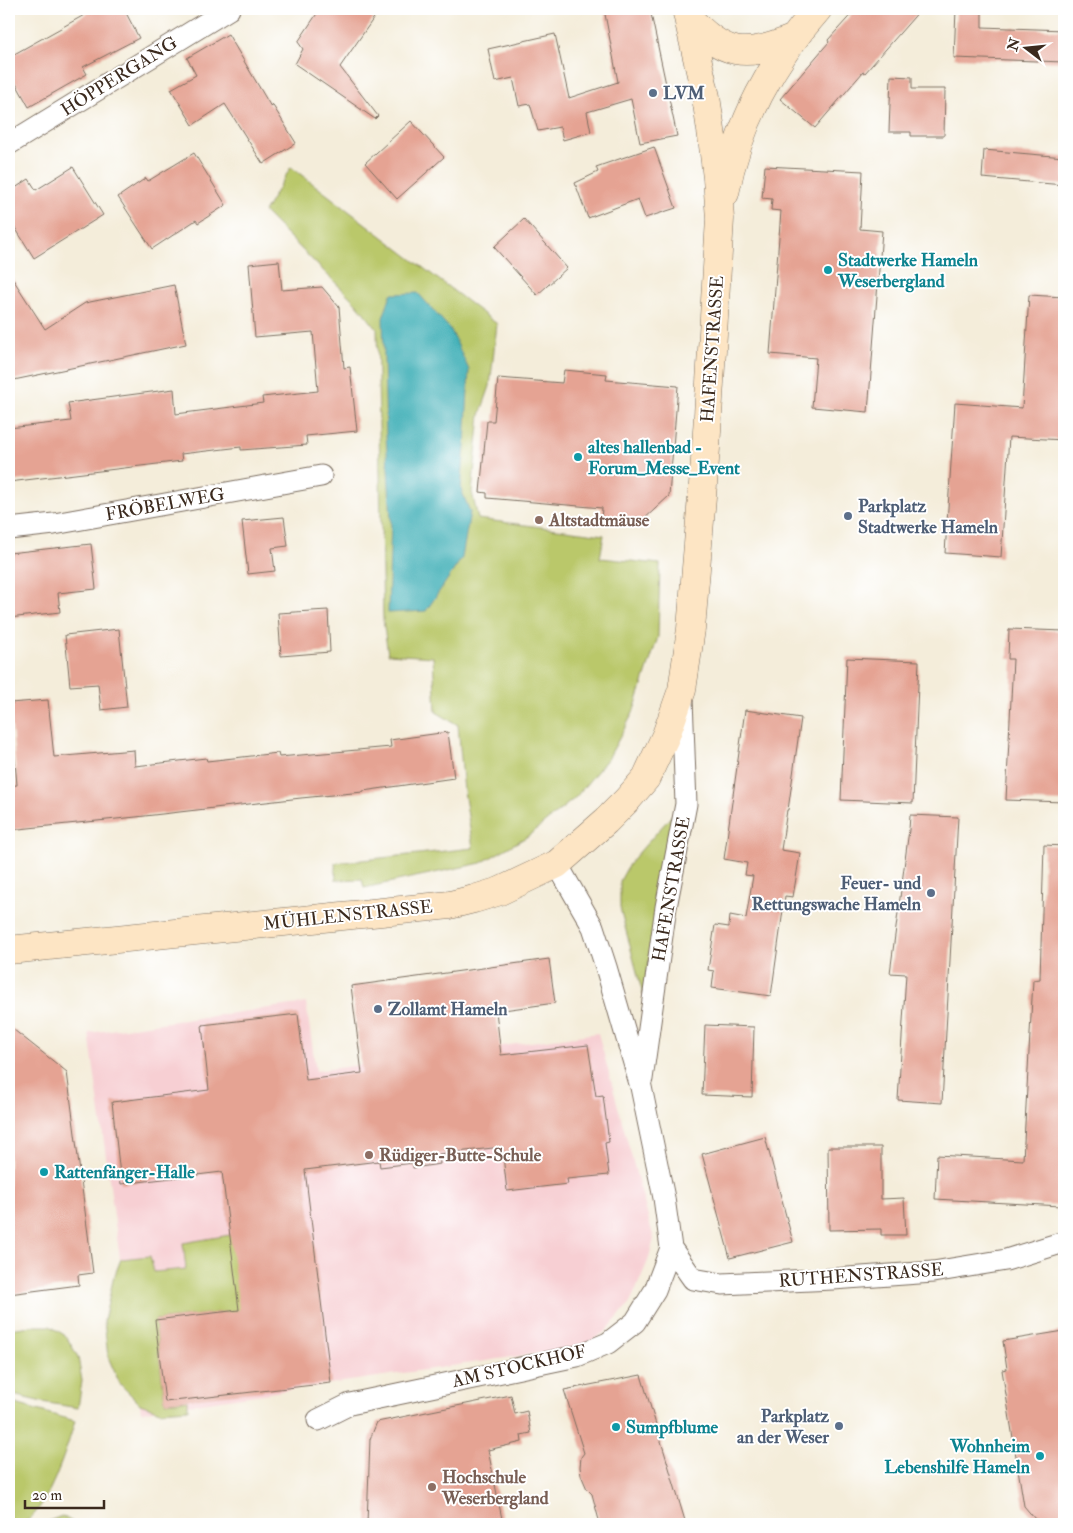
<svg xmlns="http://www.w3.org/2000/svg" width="1073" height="1533" viewBox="0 0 1073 1533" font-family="'IM FELL Double Pica',serif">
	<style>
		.built { fill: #f7cfd3 }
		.green { fill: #bac86b; stroke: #7a7944 }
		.water { fill: #3caeb6; stroke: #3c6c6a }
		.building { fill: #e5a393 }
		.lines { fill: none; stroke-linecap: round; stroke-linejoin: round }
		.street-casing { stroke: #7c6e60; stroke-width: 23 }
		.secondary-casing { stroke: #7c6e60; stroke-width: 29 }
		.street { stroke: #fff; stroke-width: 21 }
		.secondary { stroke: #fde5c4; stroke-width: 28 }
		.service-dot { fill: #5c6f8a; stroke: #fff; stroke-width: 2 }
		.culture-dot { fill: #0f9aa8; stroke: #fff; stroke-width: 2 }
		.education-dot { fill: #8d6e63; stroke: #fff; stroke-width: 2 }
		.labels { text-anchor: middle; stroke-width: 4; stroke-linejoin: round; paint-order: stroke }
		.street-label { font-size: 18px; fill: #3b2a1e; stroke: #fff }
		.service-label { font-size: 18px; font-weight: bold; fill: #4e5e75; stroke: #fff; text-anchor: start }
		.culture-label { font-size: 18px; font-weight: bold; fill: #0d838f; stroke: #fff; text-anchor: start }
		.education-label { font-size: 18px; font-weight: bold; fill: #785e54; stroke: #fff; text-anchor: start }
	</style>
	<rect width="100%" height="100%" fill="#fff"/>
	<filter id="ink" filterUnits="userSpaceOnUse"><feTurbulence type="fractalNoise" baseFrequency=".02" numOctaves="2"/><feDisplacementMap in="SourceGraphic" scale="10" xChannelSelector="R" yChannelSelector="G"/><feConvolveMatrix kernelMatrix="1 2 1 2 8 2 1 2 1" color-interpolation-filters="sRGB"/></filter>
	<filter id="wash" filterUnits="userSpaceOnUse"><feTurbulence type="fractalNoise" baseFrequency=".0096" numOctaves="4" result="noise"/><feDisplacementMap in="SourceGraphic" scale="20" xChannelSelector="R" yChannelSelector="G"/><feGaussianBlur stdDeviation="1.12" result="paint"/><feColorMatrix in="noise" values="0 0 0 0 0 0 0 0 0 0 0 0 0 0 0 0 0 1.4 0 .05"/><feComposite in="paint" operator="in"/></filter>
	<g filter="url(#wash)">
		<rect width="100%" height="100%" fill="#f4edda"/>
		<path class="built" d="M306 1003 316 1071 598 1033 654 1239 648 1261 630 1303 607 1330 586 1346 141 1412 89 1033Z"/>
		<path class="green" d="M291 167 497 324 490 386 480 415 472 492 478 519 604 535 600 558 660 564 658 637 633 713 609 757 575 798 528 836 481 863 364 888 362 879 336 880 335 863 473 848 464 791 458 725 436 712 433 657 388 654 383 620 377 329 356 303 264 212Z
			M675 812 643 995 620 908V881L629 864 642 849Z
			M230 1235 268 1307 155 1320 165 1402 188 1400V1409L160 1411 140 1404 120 1384 108 1357 104 1321 113 1280 121 1259 150 1256 154 1272 186 1269 183 1243Z
			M31 1326H50L66 1336 78 1357 82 1381 78 1408 42 1402 9 1394V1329Z
			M9 1402 75 1421C68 1444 46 1518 20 1524 17 1525 12 1524 9 1524Z
			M62 1516 76 1524H41Z"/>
		<path class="water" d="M418 293 451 330 469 370 465 447 461 489 470 512 462 558 426 611 388 613 391 521 386 434 383 318 391 294Z"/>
		<g id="blocks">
			<path class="building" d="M95 9H124L139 38 83 67 87 74 29 107 9 71V57Z
				M320 9H380L340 67 378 116 375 119 295 64 303 49 298 42Z
				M604 9H650L677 136 640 143 631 99 587 112 591 132 563 140 560 127 538 131 530 104 519 106 513 78 495 82 488 49 555 34 569 98 618 82Z
				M856 9H921L865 73 863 72 815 128 780 99 829 42 828 40Z
				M956 9H982V27L1064 30V62L954 58Z
				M228 34 271 107 272 104 296 143 263 164 225 104 193 125 171 89 196 75 187 58Z
				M891 76 912 77V89H945L944 136H911V132H889Z
				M411 121 444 157 397 199 365 163Z
				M654 147 676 208 645 218 638 199 588 218 575 183 598 172 596 167Z
				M984 150 1064 157V185L982 178Z
				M194 153 226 205 198 223 196 220 152 249 118 197 146 178 148 181Z
				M765 166 863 171 860 229 882 231 868 412 812 407 816 358 770 354 781 211 771 210 772 199 762 198Z
				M73 167 103 215 34 258 9 218V192L29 179 36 190Z
				M524 219 567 268 537 295 494 247Z
				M279 261 282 290 322 287 339 307 344 368 350 367 357 431 306 436 307 445 241 450V447L181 454 182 461 9 482V428L71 421 68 403 174 389 176 414 263 403 262 397 318 391 313 332 255 337 249 264Z
				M9 273 45 329 85 303 174 285 186 344 9 381Z
				M1029 295 1064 297V440L1009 437 1001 557 945 553 955 403 1022 408Z
				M564 370 607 374 606 380 678 386 669 496 641 522 601 519 602 508 487 498V493L480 492 487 421H494L498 378 562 383Z
				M284 517 288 546 272 548 275 571 248 574 242 521Z
				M91 544 96 589 58 593 60 612 9 618V553Z
				M328 610 330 652 281 656 278 613Z
				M119 629 127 707 101 710 98 684 70 686 65 635Z
				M1009 629 1064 631V802L1006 800 1013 659H1008Z
				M847 658 919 661 913 803 841 800Z
				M48 700 54 757 134 750 135 766 206 758 207 761 278 753 279 757 391 747 390 740 448 732 454 778 363 791V792L301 798 136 817 9 830V786L17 785 10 703Z
				M745 710 801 718 788 810H787L781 850 800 853 793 897 785 896 771 996 712 988 714 971 708 970 715 925 729 927 730 915 746 918 753 876 745 875 747 863 724 859Z
				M910 815 958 817 942 1103 898 1100 906 974 890 973 909 830Z
				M1044 845 1064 846V1195H1061V1206L935 1199 937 1155 1023 1160 1033 980 1040 979Z
				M549 959 555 1003 496 1011 501 1055 588 1045 596 1096 603 1095 609 1142 605 1143 609 1175 567 1179 568 1184 507 1191 502 1147 439 1154 440 1164 413 1168V1163L380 1167 379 1161 305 1170 331 1383 165 1402 155 1320 239 1310 222 1172 121 1184 112 1102 209 1090 202 1025 298 1014 306 1080 362 1073 351 986Z
				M705 1025 754 1027 752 1097 702 1095Z
				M9 1026 67 1072 93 1273 78 1275 79 1285 9 1294Z
				M765 1137 793 1242 730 1258 702 1154Z
				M828 1147H881V1199L904 1198 906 1235H881V1229L829 1230Z
				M1064 1331V1521L1052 1524 1035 1519 1024 1506 1002 1370 1007 1369 1003 1341Z
				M641 1375 686 1524H600L592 1494 587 1489 581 1475 580 1467 581 1457 584 1453 564 1390Z
				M511 1395 515 1414 527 1411 531 1433 521 1435 522 1442 488 1450 503 1524H367L370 1439 377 1422Z"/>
		</g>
	</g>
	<g filter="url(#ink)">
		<use href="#blocks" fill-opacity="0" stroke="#7c6e60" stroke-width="1"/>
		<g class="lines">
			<defs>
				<path id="street" d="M9 144 229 9
					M9 529 54 524 321 476
					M642 1079 666 907 686 804 682 699
					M671 1248 693 1279 722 1284 833 1279 933 1272 1006 1260 1064 1242
					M318 1420 350 1404 577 1356 608 1343 635 1322 655 1290 671 1248 664 1198 641 1087 606 967 593 927 557 864"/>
				<path id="secondary" d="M688 17C724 56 744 59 792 39
					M725 193C738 125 772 60 818 9
					M9 950 450 905 474 899 500 891 557 864 606 821 627 800 646 778 666 735 682 690 691 629 706 448 720 219 717 178 712 137 706 97 686 9"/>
			</defs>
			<use href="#street" class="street-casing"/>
			<use href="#secondary" class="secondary-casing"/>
			<use href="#street" class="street"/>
			<use href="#secondary" class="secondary"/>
		</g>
	</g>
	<g class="service-dot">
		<circle cx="653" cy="93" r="5"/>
		<circle cx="848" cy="516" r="5"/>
		<circle cx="931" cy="893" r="5"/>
		<circle cx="378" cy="1009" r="5"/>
		<circle cx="839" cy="1426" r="5"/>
	</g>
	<g class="culture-dot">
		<circle cx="828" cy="270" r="5"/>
		<circle cx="578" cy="457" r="5"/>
		<circle cx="44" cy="1172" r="5"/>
		<circle cx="616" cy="1427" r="5"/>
		<circle cx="1040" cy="1456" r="5"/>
	</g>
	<g class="education-dot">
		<circle cx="539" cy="520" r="5"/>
		<circle cx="369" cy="1155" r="5"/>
		<circle cx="432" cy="1487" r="5"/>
	</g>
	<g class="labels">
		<g class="street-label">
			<text transform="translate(119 76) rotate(-32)" y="6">HÖPPERGANG</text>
			<text transform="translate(712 349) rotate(-86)" y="6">HAFENSTRASSE</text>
			<text transform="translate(165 504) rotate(-10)" y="6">FRÖBELWEG</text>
			<text transform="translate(671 889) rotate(-80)" y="6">HAFENSTRASSE</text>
			<text transform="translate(348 915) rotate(-6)" y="6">MÜHLENSTRASSE</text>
			<text transform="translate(861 1275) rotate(-4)" y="6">RUTHENSTRASSE</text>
			<text transform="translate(519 1366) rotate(-13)" y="6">AM STOCKHOF</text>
		</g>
		<g class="service-label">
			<text x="663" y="99">LVM</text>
			<text x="858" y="512">Parkplatz<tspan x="858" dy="21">Stadtwerke Hameln</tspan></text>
			<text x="921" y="889" text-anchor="end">Feuer- und<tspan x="921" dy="21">Rettungswache Hameln</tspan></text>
			<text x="388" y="1015">Zollamt Hameln</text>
			<text x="829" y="1422" text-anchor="end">Parkplatz<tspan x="829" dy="21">an der Weser</tspan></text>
		</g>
		<g class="culture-label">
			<text x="838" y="266">Stadtwerke Hameln<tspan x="838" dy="21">Weserbergland</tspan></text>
			<text x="588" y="453">altes hallenbad -<tspan x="588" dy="21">Forum_Messe_Event</tspan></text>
			<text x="54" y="1178">Rattenfänger-Halle</text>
			<text x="626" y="1433">Sumpfblume</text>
			<text x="1030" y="1452" text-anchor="end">Wohnheim<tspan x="1030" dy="21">Lebenshilfe Hameln</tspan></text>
		</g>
		<g class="education-label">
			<text x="549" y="526">Altstadtmäuse</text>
			<text x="379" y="1161">Rüdiger-Butte-Schule</text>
			<text x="442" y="1483">Hochschule<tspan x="442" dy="21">Weserbergland</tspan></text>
		</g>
	</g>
	<rect width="1073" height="1533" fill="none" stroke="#fff" stroke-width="30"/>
	<g transform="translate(1026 48) rotate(286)" stroke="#ffffff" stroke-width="4" paint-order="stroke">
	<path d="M0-4L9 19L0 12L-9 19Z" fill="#3b2a1e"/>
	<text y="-8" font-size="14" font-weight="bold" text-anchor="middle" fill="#3b2a1e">N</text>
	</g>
	<path d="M25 1500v8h79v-8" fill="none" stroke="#3b2a1e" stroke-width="2.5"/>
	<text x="32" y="1500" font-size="15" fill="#3b2a1e" stroke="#ffffff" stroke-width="4" paint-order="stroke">20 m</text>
</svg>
